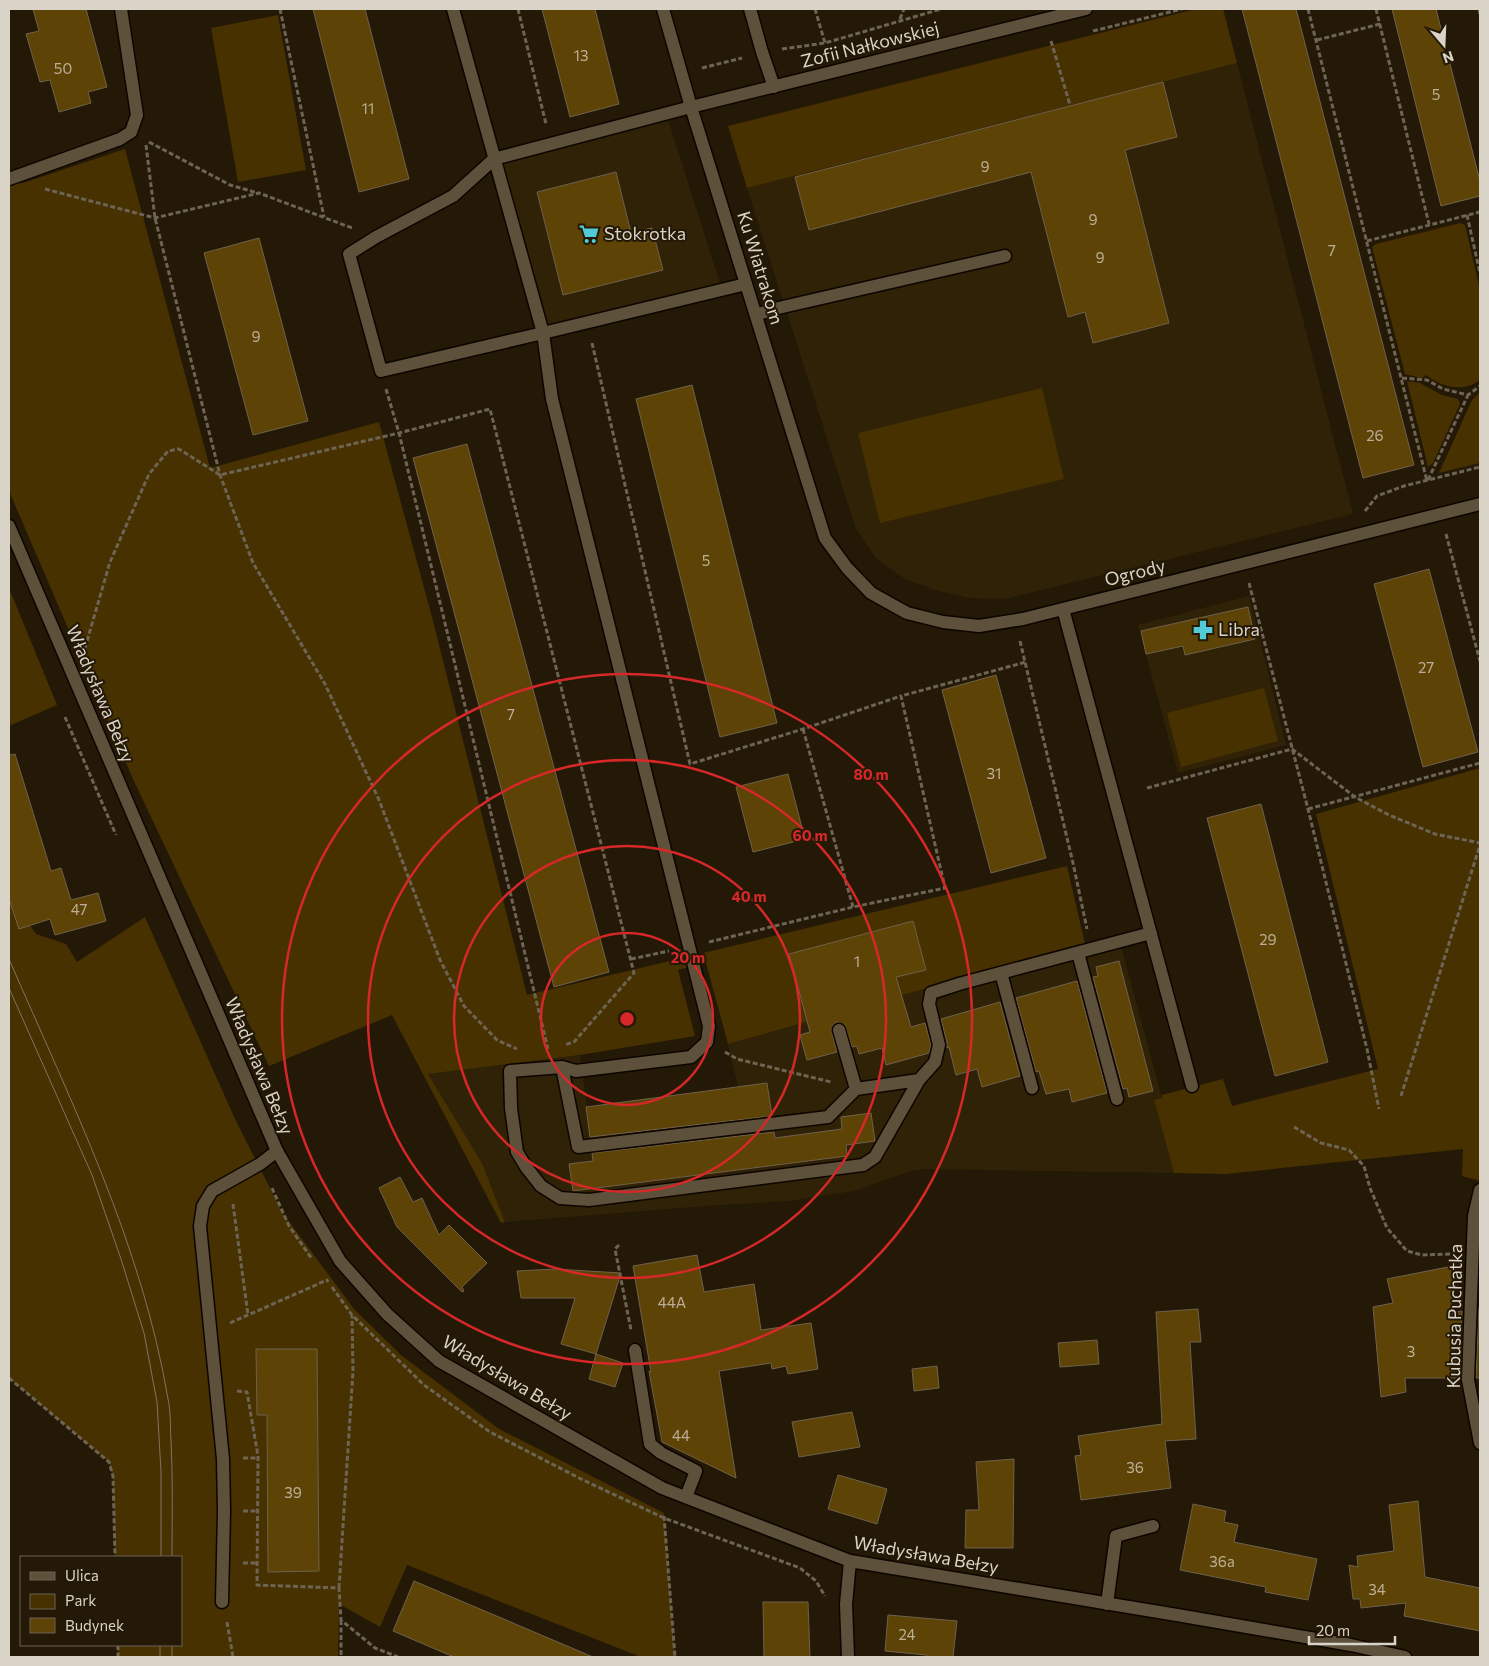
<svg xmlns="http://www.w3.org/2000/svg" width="1489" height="1666" viewBox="0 0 1489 1666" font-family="Commissioner,sans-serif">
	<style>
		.built { fill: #302206 }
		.green { fill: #473100 }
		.building { fill: #5e4307; stroke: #6f624c }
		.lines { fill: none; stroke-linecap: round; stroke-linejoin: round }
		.lane-casing { stroke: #0d0500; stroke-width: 15 }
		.street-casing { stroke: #0d0500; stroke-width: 15 }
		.path { stroke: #6d6454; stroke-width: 3; stroke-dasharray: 5 2.5; stroke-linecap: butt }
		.lane { stroke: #5d513b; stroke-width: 12 }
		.street { stroke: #5d513b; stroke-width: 12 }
		.tram { stroke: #7d7464; stroke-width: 1 }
		.ring { fill: none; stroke: #d62828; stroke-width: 2.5 }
		.labels { text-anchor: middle; stroke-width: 4; stroke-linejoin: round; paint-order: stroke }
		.number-label { font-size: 15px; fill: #bbaf97 }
		.street-label { font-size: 18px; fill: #dad3c7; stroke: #241906 }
		.poi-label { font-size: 18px; fill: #dad3c7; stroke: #241906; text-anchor: start }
		.centre { fill: #d62828; stroke: #241906; stroke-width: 2.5 }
		.ring-label { font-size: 15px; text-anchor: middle; font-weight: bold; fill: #d62828; stroke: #241906; stroke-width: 4; stroke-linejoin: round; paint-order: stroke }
	</style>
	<rect width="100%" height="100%" fill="#241906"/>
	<path class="built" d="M1237 63 1353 514 1005 599 970 598 938 591 905 579 876 558 856 529 747 188Z
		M666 113 722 290 543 333 494 160Z
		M1249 596 1286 745 1178 773 1138 625Z
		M1118 935 1162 1098 1154 1101 1174 1173 924 1169 911 1171 854 1191 788 1201 705 1206 505 1222 482 1163 428 1074 580 1055 587 1107 738 1087 728 1044Z"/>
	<path class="green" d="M1196 9H1223L1237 63 747 188 728 126Z
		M278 15 306 170 238 182 211 28Z
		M125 149 210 468 379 422 432 617 527 995 1067 866 1085 944 728 1044 706 963 678 970 695 1036 580 1055 428 1074 482 1163 505 1222 501 1223 392 1015 269 1066 133 779 9 491V184L23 183Z
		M1460 223 1465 225 1480 290V380C1462 393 1442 387 1426 375L1422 378 1405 374 1372 247 1376 244Z
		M1407 381 1420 383 1442 395 1458 399 1460 404 1433 463 1428 467Z
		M1042 388 1064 479 880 523 858 433Z
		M1480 392V463L1439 473 1472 400Z
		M9 588 57 705 9 726Z
		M1264 688 1278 741 1181 767 1167 713Z
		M1480 768V1181L1462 1176 1463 1149 1226 1174 1174 1173 1154 1100 1162 1098V1095L1223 1079 1232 1106 1378 1069 1316 814Z
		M9 889 12 898 36 934 66 944 77 962 145 917 235 1119 282 1212 354 1309 401 1355 499 1429 664 1513 675 1657H641L407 1565 380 1627 339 1604 338 1657H118V1645H181V1557H115L113 1476 109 1462 9 1378Z"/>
	<path class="building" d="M33 9H86L107 87 88 92 91 103 59 112 50 80 40 82 26 34 39 31Z
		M313 9H365L409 179 359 192Z
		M542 9H595L619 104 570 117Z
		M1242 9H1296L1414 465 1363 478Z
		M1392 9H1436L1480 181V196L1441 206Z
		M1163 82 1177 137 1125 150 1169 323 1093 343 1085 312 1068 317 1031 172 809 230 795 177Z
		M616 172 631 233 652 228 663 270 563 295 537 192Z
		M259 238 308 421 253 435 204 253Z
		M692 385 777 723 720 737 636 399Z
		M467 444 609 972 554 987 413 458Z
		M1429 569 1478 752 1423 767 1374 584Z
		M1248 607 1255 639 1185 655 1183 646 1146 654 1141 631Z
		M996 675 1046 858 991 873 942 690Z
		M15 754 51 871 61 868 71 900 98 893 106 921 55 935 50 919 19 929 9 899V755Z
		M788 774 805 839 753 852 736 787Z
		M1261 804 1328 1062 1275 1076 1207 818Z
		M913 921 926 970 896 977 911 1027 925 1023 931 1045 929 1053 886 1065 882 1048 859 1054 857 1046 852 1047 845 1025 837 1022 834 1024 831 1029 837 1052 807 1060 800 1035 810 1032 789 954Z
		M1119 961 1153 1091 1129 1097 1127 1088 1123 1089 1093 977 1098 976 1096 967Z
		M1077 981 1107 1093 1072 1102 1069 1089 1046 1094 1039 1071 1036 1072 1016 998Z
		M1000 1002 1020 1076 982 1087 977 1069 956 1075 949 1047 947 1048V1043L941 1019Z
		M767 1083 772 1116 590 1137 586 1107Z
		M871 1113 875 1141 846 1145 847 1156 573 1191 569 1164 593 1161 592 1153 774 1132 775 1138 842 1129 841 1117Z
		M400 1177 413 1202 422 1198 439 1235 449 1225 487 1263 462 1287 464 1291 462 1292 397 1227 379 1188Z
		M697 1255 704 1292 754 1284 761 1330 811 1323 818 1369 788 1374 786 1366 772 1369 771 1363 719 1371 736 1478 662 1442 649 1371 651 1372 633 1266Z
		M1453 1266 1451 1313 1462 1311 1460 1378H1405L1406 1392 1381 1397 1373 1307 1393 1303 1387 1279Z
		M555 1269 621 1273 596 1354 561 1344 575 1298H521L517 1271Z
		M1479 1308H1480V1378H1476Z
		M1198 1309 1201 1342H1190L1196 1439 1165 1441 1171 1488 1081 1500 1075 1456 1081 1455 1078 1436 1162 1424 1156 1312Z
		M1097 1340 1099 1364 1060 1367 1058 1343Z
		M256 1349H317L319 1571 268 1572 267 1415H257Z
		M596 1354 623 1363 615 1387 589 1379Z
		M937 1366 939 1388 914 1391 912 1369Z
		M852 1412 860 1447 799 1457 792 1422Z
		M1014 1459 1013 1548H965L966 1510H979L976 1462Z
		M838 1475 887 1489 877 1524 828 1509Z
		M1418 1501 1425 1577 1480 1588V1631L1404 1616 1406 1603 1361 1608 1360 1599H1353L1349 1565 1358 1567 1357 1556 1394 1551 1389 1505Z
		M1193 1504 1226 1511 1224 1522 1238 1525 1234 1542 1317 1559 1308 1600 1265 1592 1266 1587 1180 1570Z
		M414 1581 593 1657H454L393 1631Z
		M763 1602H808L810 1657H764Z
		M888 1615 957 1621 953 1657H926V1655L885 1651Z"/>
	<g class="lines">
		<defs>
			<path id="lane" d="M453 9 543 333 746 284
				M750 9 762 52 774 87
				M691 107 494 159 453 196 376 237 349 254 381 371 543 333 552 399 709 1026 707 1042 691 1057 576 1071 562 1067 510 1071 511 1108 517 1152 526 1167 541 1186 560 1198 589 1200 863 1165 875 1157 919 1080 935 1062 939 1045 929 1004 931 993 959 984 1151 933
				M756 315 774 309 1005 256
				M1063 609 1192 1086
				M1078 953 1117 1099
				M1001 973 1032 1088
				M839 1030 856 1089
				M562 1067 578 1147 828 1117 856 1089 919 1080
				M635 1350 650 1444 661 1453 696 1471 686 1497
				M222 1602 224 1511 223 1459 200 1226 203 1206 212 1191 260 1164 277 1151
				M1107 1604 1116 1536 1153 1526"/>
			<path id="street" d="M663 9 691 107 825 538 847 568 871 593 907 613 943 622 979 626 1023 619 1480 504
				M691 107 1086 9
				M9 179 120 139 131 132 137 115 121 9
				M9 526 277 1151 340 1261 387 1314 439 1361 662 1488 850 1561 1177 1615 1351 1645 1405 1657
				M1480 1190 1474 1216 1468 1380 1480 1443
				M848 1657 846 1604 850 1561"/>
		</defs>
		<use href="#lane" class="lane-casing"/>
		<use href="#street" class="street-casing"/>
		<path class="path" d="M280 9 324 217
			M518 9 546 124
			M815 9 825 43
			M1308 9 1427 481
			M1376 9 1429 224
			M1479 9 1480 14
			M900 19 904 9
			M1093 31 1182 9
			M1317 40 1380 24
			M1051 41 1070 105
			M782 49 825 43 941 9
			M702 68 742 58
			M149 142 230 185 258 193
			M146 145 155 218 220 475 253 563 325 684 379 800 440 960 464 1006 497 1040 517 1049
			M45 189 155 218 259 193 352 228
			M1467 215 1480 273
			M1367 241 1480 212
			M592 343 690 764 803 729 901 696
			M1402 378 1427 380 1443 389 1468 395 1480 386
			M386 389 399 433 548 1049
			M1428 480 1468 395
			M1365 511 1377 496 1404 486 1480 467
			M1446 534 1480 661
			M1249 583 1308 809 1367 1049 1379 1109
			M1020 641 1073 863 1087 929
			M85 648 110 562 149 474 168 451 179 449 220 475 399 433 490 409 634 973 574 1042 564 1045
			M65 717 116 835
			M803 729 853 907
			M1147 788 1292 749 1355 797 1389 815 1435 834 1480 843
			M1308 809 1480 763
			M709 942 853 907 945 888 901 696 1026 662
			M631 959 669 951
			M725 1052 737 1059 831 1082
			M1401 1096 1480 845
			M1294 1127 1321 1143 1349 1150 1364 1166 1370 1188 1387 1228 1407 1251 1422 1255 1452 1254
			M272 1188 289 1226 312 1259
			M233 1204 248 1315
			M619 1245 615 1249 631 1330
			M332 1287 352 1315 424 1385 490 1432 583 1480 664 1518 800 1568 816 1581 825 1596
			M230 1323 327 1280 328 1282
			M9 1378 109 1462 113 1476 115 1557
			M237 1391 247 1392 258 1456 257 1585 339 1588 341 1620 375 1648 398 1657
			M243 1458H258
			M243 1511H258
			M664 1516 675 1657
			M243 1563H257
			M339 1588 353 1371 352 1316
			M341 1620V1657
			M227 1622 233 1657
			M118 1645V1657"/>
		<use href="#lane" class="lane"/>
		<use href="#street" class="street"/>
		<path class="tram" d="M9 959C71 1102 142 1244 168 1399 171 1412 170 1426 171 1440 173 1479 172 1518 172 1557
			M9 988 92 1175 121 1259 144 1333 157 1402 161 1472V1557
			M160 1657V1645
			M172 1657V1645"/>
	</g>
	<g class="ring">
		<circle cx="627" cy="1019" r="86"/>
		<circle cx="627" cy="1019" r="173"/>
		<circle cx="627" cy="1019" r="259"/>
		<circle cx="627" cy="1019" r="345"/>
	</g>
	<defs>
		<symbol id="supermarket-bare" viewBox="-9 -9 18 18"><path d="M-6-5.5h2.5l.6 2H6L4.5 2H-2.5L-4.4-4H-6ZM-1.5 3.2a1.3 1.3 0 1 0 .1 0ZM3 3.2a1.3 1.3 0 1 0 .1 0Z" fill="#52cbd7" stroke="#241906" stroke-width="2.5" paint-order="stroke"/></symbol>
		<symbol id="pharmacy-bare" viewBox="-9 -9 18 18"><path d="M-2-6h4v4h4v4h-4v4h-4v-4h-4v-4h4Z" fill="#52cbd7" stroke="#241906" stroke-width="2.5" paint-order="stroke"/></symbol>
	</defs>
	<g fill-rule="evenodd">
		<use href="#supermarket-bare" x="575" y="220" width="28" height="28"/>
		<use href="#pharmacy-bare" x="1189" y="616" width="28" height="28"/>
	</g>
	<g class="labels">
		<g class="number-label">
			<text x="581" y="61">13</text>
			<text x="63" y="74">50</text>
			<text x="1436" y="100">5</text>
			<text x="368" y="114">11</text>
			<text x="985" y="172">9</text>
			<text x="1093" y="225">9</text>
			<text x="1332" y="256">7</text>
			<text x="1100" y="263">9</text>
			<text x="256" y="342">9</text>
			<text x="1375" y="441">26</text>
			<text x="706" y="566">5</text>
			<text x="1426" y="673">27</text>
			<text x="511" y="720">7</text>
			<text x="994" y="779">31</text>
			<text x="79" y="915">47</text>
			<text x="1268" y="945">29</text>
			<text x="857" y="967">1</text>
			<text x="672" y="1308">44A</text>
			<text x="1411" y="1357">3</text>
			<text x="681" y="1441">44</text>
			<text x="1135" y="1473">36</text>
			<text x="293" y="1498">39</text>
			<text x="1222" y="1567">36a</text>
			<text x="1377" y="1595">34</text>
			<text x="907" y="1640">24</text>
		</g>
		<g class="street-label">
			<text transform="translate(870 45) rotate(-14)" y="6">Zofii Nałkowskiej</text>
			<text transform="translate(760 268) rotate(73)" y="6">Ku Wiatrakom</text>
			<text transform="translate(1135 573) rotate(-14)" y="6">Ogrody</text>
			<text transform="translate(100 694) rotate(67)" y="6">Władysława Bełzy</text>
			<text transform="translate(259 1066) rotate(67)" y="6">Władysława Bełzy</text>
			<text transform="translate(1455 1316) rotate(-89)" y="6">Kubusia Puchatka</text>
			<text transform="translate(507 1378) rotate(31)" y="6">Władysława Bełzy</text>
			<text transform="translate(926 1555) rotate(10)" y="6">Władysława Bełzy</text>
		</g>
		<g class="poi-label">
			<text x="604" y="240">Stokrotka</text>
			<text x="1218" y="636">Libra</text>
		</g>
	</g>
	<circle cx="627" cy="1019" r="8" class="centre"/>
	<g class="ring-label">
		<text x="871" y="780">80 m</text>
		<text x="810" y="841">60 m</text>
		<text x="749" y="902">40 m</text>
		<text x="688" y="963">20 m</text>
	</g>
	<rect width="1489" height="1666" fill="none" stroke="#dad3c7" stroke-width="20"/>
	<rect x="20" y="1556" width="162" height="90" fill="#241906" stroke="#6d6353"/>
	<rect x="30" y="1572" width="25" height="8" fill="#5d513b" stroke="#6d6353"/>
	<text x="65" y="1581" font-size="15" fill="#dad3c7">Ulica</text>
	<rect x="30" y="1594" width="25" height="15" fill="#473100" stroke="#6d6353"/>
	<text x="65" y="1606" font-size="15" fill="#dad3c7">Park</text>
	<rect x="30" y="1618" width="25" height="15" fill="#5e4307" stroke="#6d6353"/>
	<text x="65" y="1631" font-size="15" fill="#dad3c7">Budynek</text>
	<g transform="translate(1444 45) rotate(161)" stroke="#241906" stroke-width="4" paint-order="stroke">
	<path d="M0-4L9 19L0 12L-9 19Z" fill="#dad3c7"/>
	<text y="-8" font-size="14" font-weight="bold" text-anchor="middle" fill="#dad3c7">N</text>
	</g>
	<path d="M1309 1636v8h86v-8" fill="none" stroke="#dad3c7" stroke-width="2.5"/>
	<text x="1316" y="1636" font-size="15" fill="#dad3c7" stroke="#241906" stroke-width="4" paint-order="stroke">20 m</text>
</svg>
